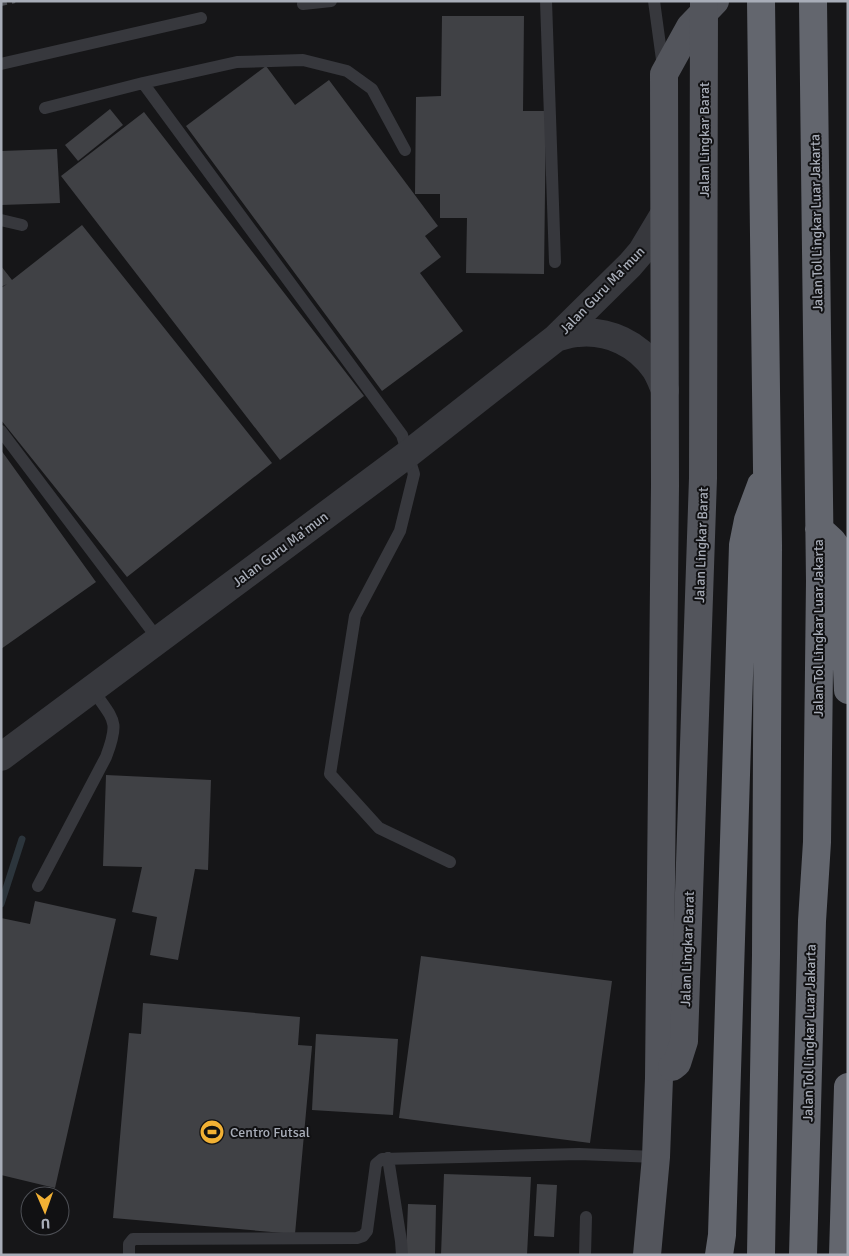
<svg xmlns="http://www.w3.org/2000/svg" width="849" height="1256" viewBox="0 0 849 1256" font-family="Signika,sans-serif">
	<style>
		.lines { fill: none; stroke-linecap: round; stroke-linejoin: round }
		.stream { stroke: #2c353c; stroke-width: 7 }
		.building { fill: #404145 }
		.service { stroke: #37383d; stroke-width: 12 }
		.tertiary { stroke: #37383d; stroke-width: 28 }
		.primary { stroke: #53555c; stroke-width: 28 }
		.motorway { stroke: #63666e; stroke-width: 28 }
		.rail { stroke: #4a4c52; stroke-width: 4; stroke-dasharray: 6 5; stroke-linecap: butt }
		.primary-bridge { stroke: #53555c; stroke-width: 28 }
		.labels { text-anchor: middle; stroke-width: 4; stroke-linejoin: round; paint-order: stroke }
		.street-label { font-size: 14px; fill: #a8adb8; stroke: #111113 }
		.poi-label { font-size: 14px; fill: #a8adb8; stroke: #111113; text-anchor: start }
	</style>
	<rect width="100%" height="100%" fill="#161618"/>
	<g class="lines">
		<path class="stream" d="M1 904 22 839"/>
	</g>
	<path class="building" d="M442 16H524L523 111H546L544 274 466 273 467 218H440V194H415L416 97 441 96Z
		M266 66 295 105 329 80 438 226 425 236 441 257 420 273 463 331 382 391 186 126Z
		M110 109 123 125 78 161 65 145Z
		M144 112 364 396 280 460 61 176Z
		M57 149 60 203 1 205V151Z
		M82 225 272 463 127 577 1 420V288L7 284 1 287V266L12 280Z
		M1 450 96 582 1 649Z
		M106 775 211 780 208 870 195 869 178 960 150 955 157 917 132 912 142 867 103 866Z
		M35 901 116 919 55 1188 1 1175V918L30 924Z
		M421 956 612 981 590 1143 399 1118Z
		M143 1003 300 1017 298 1045 312 1046 295 1234 113 1218 129 1033 141 1034Z
		M316 1034 398 1039 393 1115 312 1110Z
		M444 1174 531 1177 527 1255H441Z
		M537 1184 557 1185 554 1237 534 1236Z
		M408 1204 436 1205 435 1255H406Z"/>
	<g class="lines">
		<path class="service" d="M546 1 555 262
			M654 1 663 67
			M303 4 331 1
			M1 64 201 18
			M143 83 402 435 414 474 400 531 355 616 330 774 379 828 450 862
			M45 108 143 83 237 62 303 60 347 71 372 89 405 150
			M1 220 22 225
			M1 431 158 639
			M38 886 106 757C120 720 114 721 93 690
			M388 1158 401 1241 402 1255
			M129 1255V1244L133 1239 357 1238 363 1236 367 1231 376 1164 382 1159 579 1154 656 1157
			M585 1255 586 1217"/>
		<path class="tertiary" d="M556 338C563 336 571 333 578 333 609 330 638 344 655 369 659 375 662 383 665 390
			M1 757 408 454 556 338 630 265 642 251 663 216"/>
		<path class="primary" d="M647 1255 656 1157 659 1078 665 486 664 74 690 27 715 1"/>
		<path class="motorway" d="M761 1 768 546 766 955 761 1255
			M819 529 832 541 840 552 843 585 848 690
			M719 1255 722 1235 743 545 748 520 761 485
			M803 1255 812 921 817 842 820 581 813 1
			M843 1255 848 1087"/>
		<path class="rail" d="M1 4 15 1"/>
		<path class="primary-bridge" d="M672 1067 677 1063 684 1041 703 478 704 1"/>
	</g>
	<defs>
		<symbol id="stadium-disc" viewBox="-11 -11 22 22"><circle r="9.5" fill="#f2b134" stroke="#111113"/><path d="M0-5a6.5 5 0 1 0 0 10a6.5 5 0 1 0 0-10ZM-3.5-1.8h7v3.6h-7Z" fill="#111"/></symbol>
	</defs>
	<g fill-rule="evenodd">
		<use href="#stadium-disc" x="198" y="1118" width="28" height="28"/>
	</g>
	<g class="labels">
		<g class="street-label">
			<text transform="translate(704 140) rotate(-90)" y="5">Jalan Lingkar Barat</text>
			<text transform="translate(816 223) rotate(-91)" y="5">Jalan Tol Lingkar Luar Jakarta</text>
			<text transform="translate(602 290) rotate(-46)" y="5">Jalan Guru Ma'mun</text>
			<text transform="translate(701 545) rotate(-88)" y="5">Jalan Lingkar Barat</text>
			<text transform="translate(280 549) rotate(-37)" y="5">Jalan Guru Ma'mun</text>
			<text transform="translate(818 628) rotate(-90)" y="5">Jalan Tol Lingkar Luar Jakarta</text>
			<text transform="translate(687 949) rotate(-88)" y="5">Jalan Lingkar Barat</text>
			<text transform="translate(809 1033) rotate(-89)" y="5">Jalan Tol Lingkar Luar Jakarta</text>
		</g>
		<g class="poi-label">
			<text x="230" y="1137">Centro Futsal</text>
		</g>
	</g>
	<rect width="849" height="1256" fill="none" stroke="#a8adb8" stroke-width="5"/>
	<g transform="translate(45 1211) rotate(178)"><circle r="24" fill="#111113" stroke="#4d4f55"/>
	<path d="M0-4L9 19L0 12L-9 19Z" fill="#f2b134"/>
	<text y="-8" font-size="14" font-weight="bold" text-anchor="middle" fill="#a8adb8">U</text>
	</g>
</svg>
